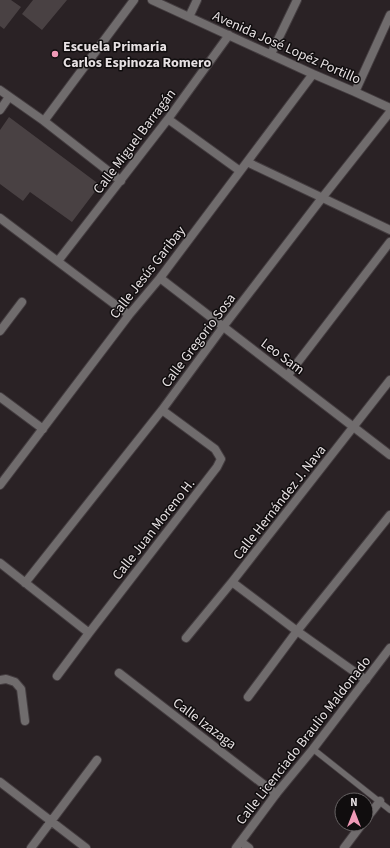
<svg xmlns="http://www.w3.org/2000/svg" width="390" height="848" viewBox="0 0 390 848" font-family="'Source Sans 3',sans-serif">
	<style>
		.building { fill: #494143 }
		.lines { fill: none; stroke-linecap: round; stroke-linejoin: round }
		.service-casing { stroke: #443d40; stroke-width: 7 }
		.minor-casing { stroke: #443d40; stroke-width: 10 }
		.tertiary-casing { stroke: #443d40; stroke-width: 10 }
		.service { stroke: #706c6d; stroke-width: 5.5 }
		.minor { stroke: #706c6d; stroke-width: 8 }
		.tertiary { stroke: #706c6d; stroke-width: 8 }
		.poi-dot { fill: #f09ab7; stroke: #100d0e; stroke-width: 1.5 }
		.labels { text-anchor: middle; stroke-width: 3; stroke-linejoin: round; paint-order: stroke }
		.poi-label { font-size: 14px; font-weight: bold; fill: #e7e1e3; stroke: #100d0e; text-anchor: start }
		.street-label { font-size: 14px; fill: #e7e1e3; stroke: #100d0e }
	</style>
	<rect width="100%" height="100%" fill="#2a2225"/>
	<path class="building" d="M0 0H11L21 7 4 29 0 26Z
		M33 0H67L42 30 22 14Z
		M9 117 100 185 72 222 30 192 23 201 0 184V130Z"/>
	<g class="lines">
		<defs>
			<path id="service" d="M313 749 390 810"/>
			<path id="minor" d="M152 0 313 74 355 92 390 108
				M189 17 197 0
				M271 54 297 0
				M0 90 44 121 121 181
				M355 92 390 15
				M0 110 9 97
				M168 119 240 171
				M44 121 134 0
				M247 162 390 230
				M0 218 129 315
				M58 261 168 119 229 35
				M160 278 390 455
				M0 331 22 302
				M288 375 390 242
				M0 397 43 429
				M0 485 129 315 160 278 313 74
				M0 563 89 633
				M232 582 297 631 366 680
				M25 583 162 410 223 327 322 198 390 112
				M186 638 232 582 390 380
				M119 673 276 794
				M57 676 89 633 217 467 221 459 215 449 162 410
				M0 680 6 679 15 682 21 689 25 721
				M248 697 297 631 390 515
				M0 782 86 848
				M366 819 380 801
				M241 842 249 848
				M31 848 97 760
				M344 848 362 824"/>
			<path id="tertiary" d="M236 848 276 794 313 749 390 648"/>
		</defs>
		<use href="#service" class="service-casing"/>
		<use href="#minor" class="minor-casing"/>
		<use href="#tertiary" class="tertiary-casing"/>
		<use href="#service" class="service"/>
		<use href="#minor" class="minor"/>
		<use href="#tertiary" class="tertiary"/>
	</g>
	<circle class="poi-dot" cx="55" cy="54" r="4"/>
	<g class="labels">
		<g class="poi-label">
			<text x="63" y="51">Escuela Primaria<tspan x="63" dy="16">Carlos Espinoza Romero</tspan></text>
		</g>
		<g class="street-label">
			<text transform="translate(287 47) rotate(24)" y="5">Avenida José Lopéz Portillo</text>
			<text transform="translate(134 141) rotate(-53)" y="5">Calle Miguel Barragán</text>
			<text transform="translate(147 272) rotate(-52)" y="5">Calle Jesús Garibay</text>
			<text transform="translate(198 340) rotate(-53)" y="5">Calle Gregorio Sosa</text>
			<text transform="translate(283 356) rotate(37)" y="5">Leo Sam</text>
			<text transform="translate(279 502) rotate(-52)" y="5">Calle Hernández J. Nava</text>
			<text transform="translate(153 529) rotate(-52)" y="5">Calle Juan Moreno H.</text>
			<text transform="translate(205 723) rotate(37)" y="5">Calle Izazaga</text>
			<text transform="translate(303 740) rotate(-52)" y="5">Calle Licenciado Braulio Maldonado</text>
		</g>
	</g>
	<g transform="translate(354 812)"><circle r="19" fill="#100d0e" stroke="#666263"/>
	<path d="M0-3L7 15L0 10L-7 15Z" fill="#f09ab7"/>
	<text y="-6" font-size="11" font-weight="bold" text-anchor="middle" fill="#e7e1e3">N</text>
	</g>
</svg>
